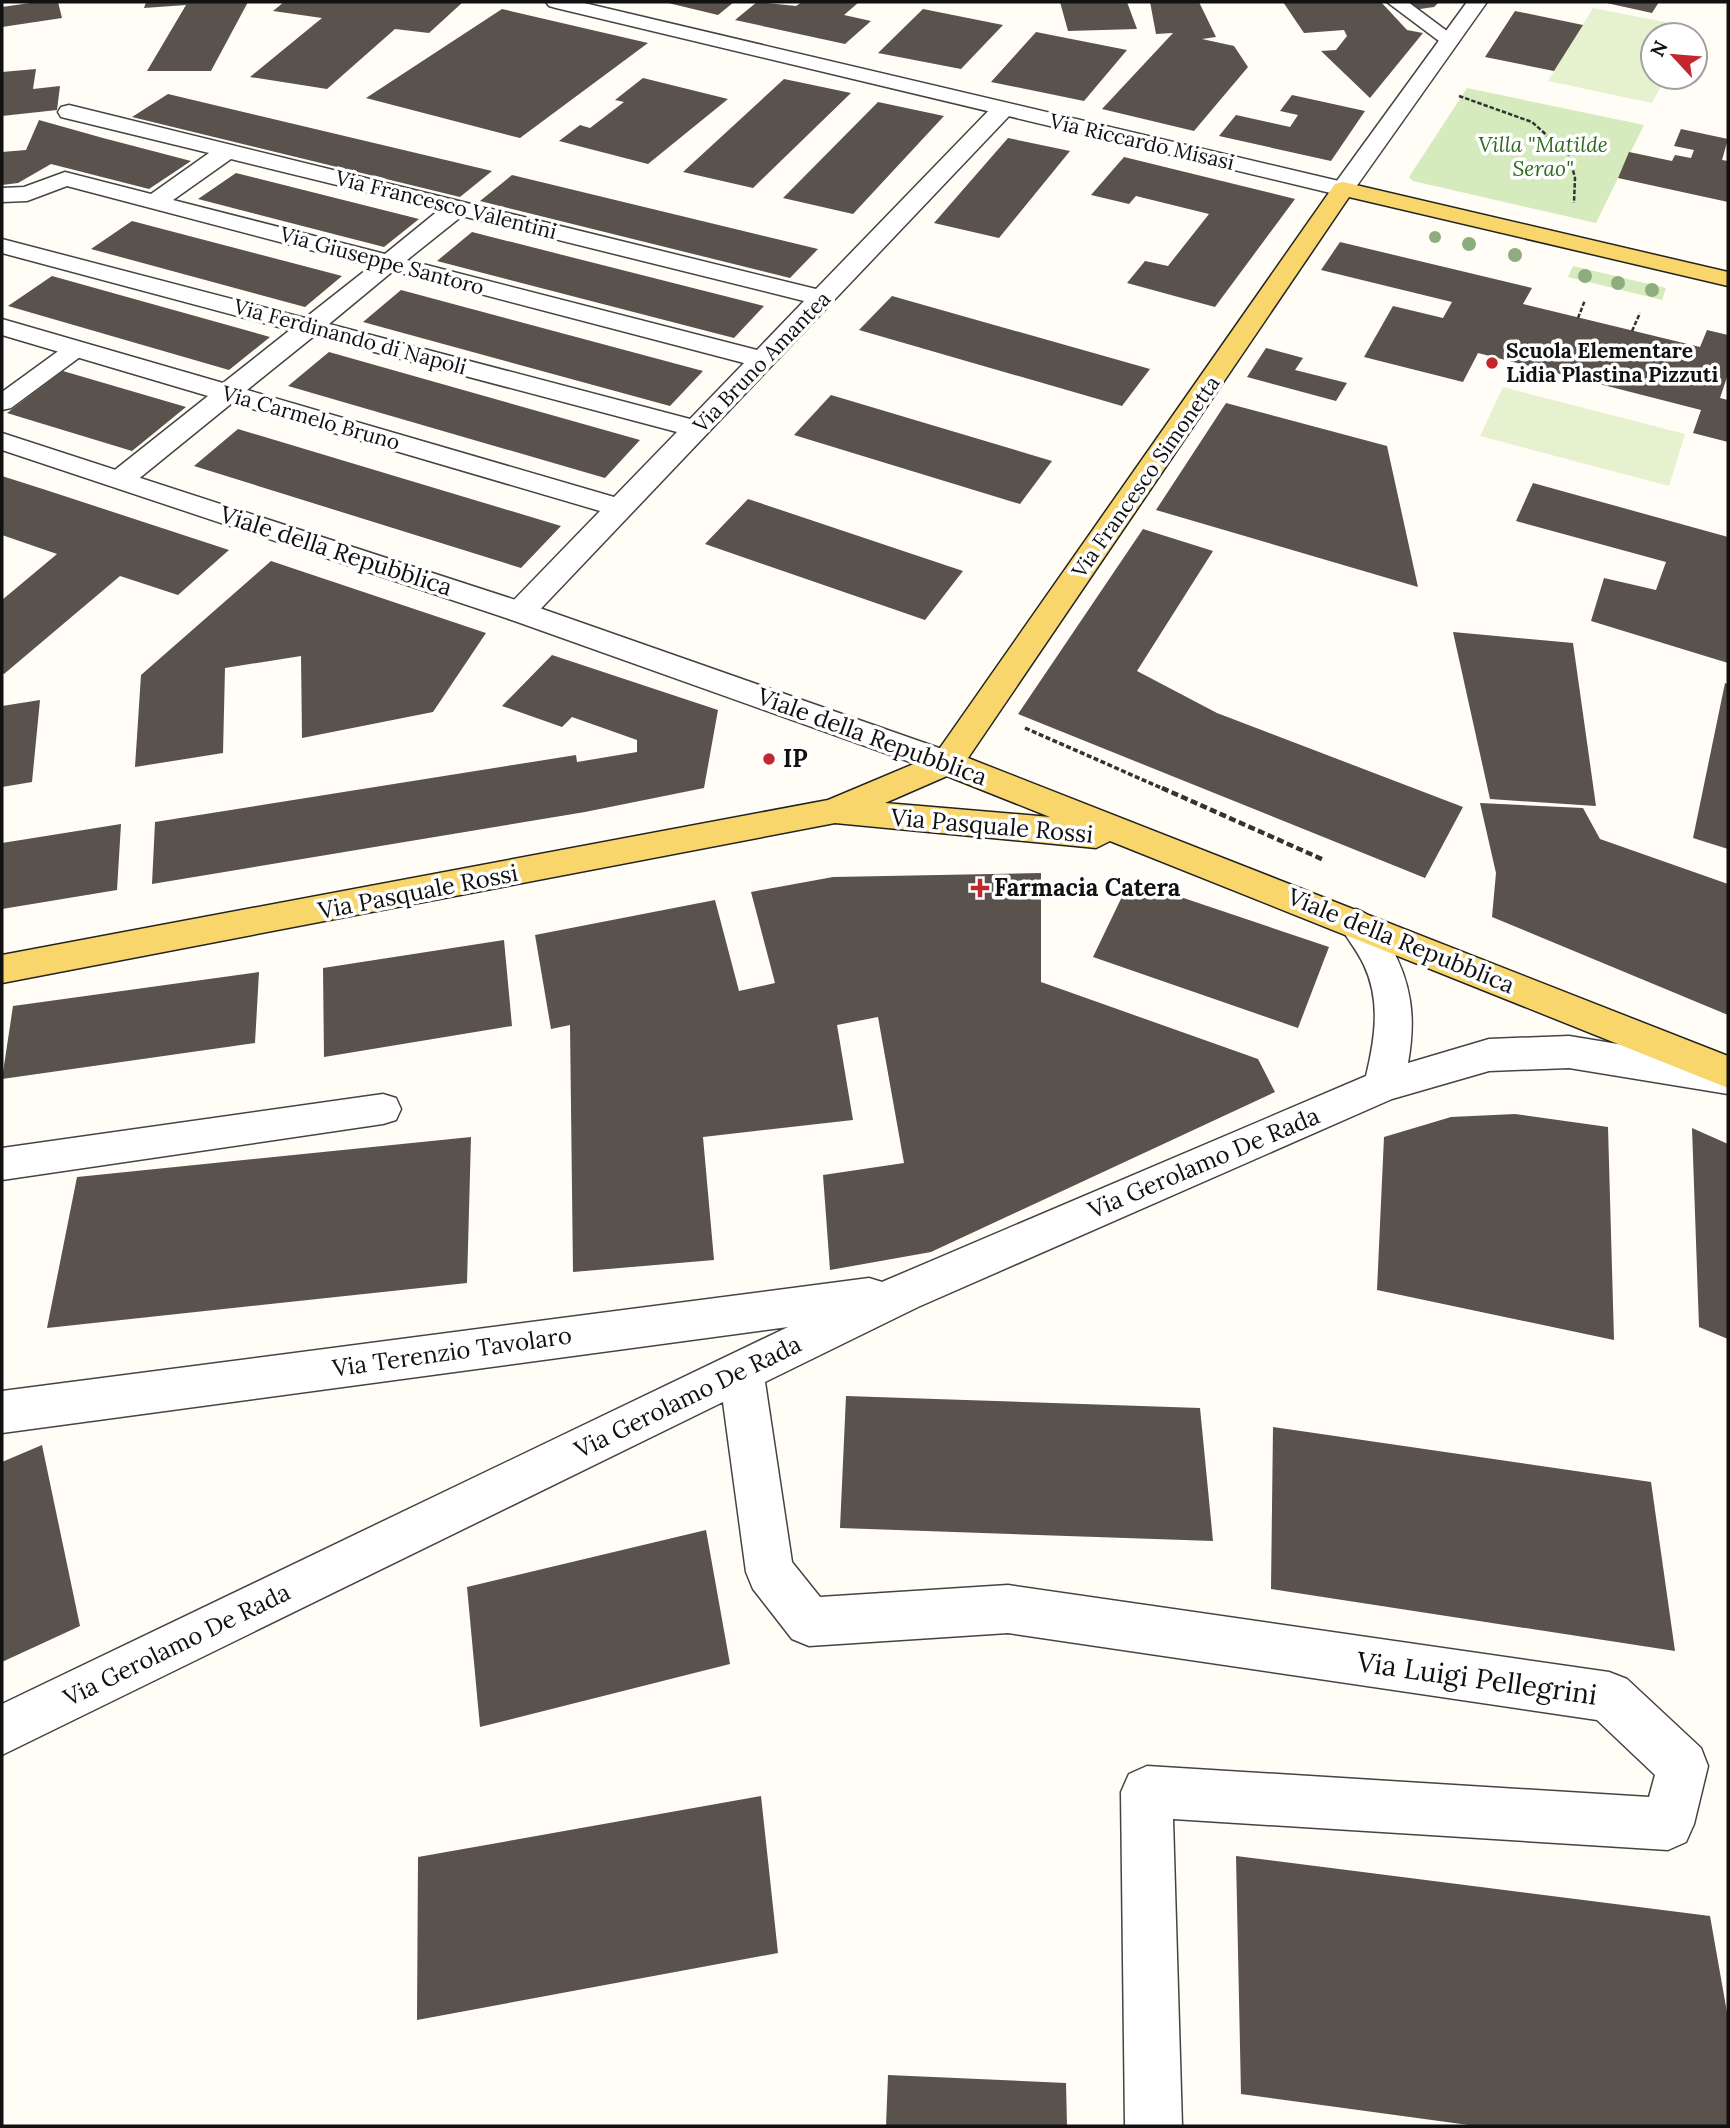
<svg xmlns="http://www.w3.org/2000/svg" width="1730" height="2128" viewBox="0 0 1730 2128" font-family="Lora,serif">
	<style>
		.green { fill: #d5ebbd }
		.pitch { fill: #e6f2cf }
		.building { fill: #5a524d }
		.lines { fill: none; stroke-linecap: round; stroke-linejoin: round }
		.service-casing { stroke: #444; stroke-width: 3 }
		.minor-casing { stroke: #444; stroke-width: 3 }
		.tertiary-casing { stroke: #444; stroke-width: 3 }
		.primary-casing { stroke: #222; stroke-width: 3 }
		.path-far2 { stroke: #333; stroke-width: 2.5; stroke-dasharray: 4.5 2; stroke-linecap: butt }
		.path-far1 { stroke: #333; stroke-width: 3.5; stroke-dasharray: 5 2.5; stroke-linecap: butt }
		.path { stroke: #333; stroke-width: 4.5; stroke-dasharray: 7 3.5; stroke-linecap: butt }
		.service { fill: #fff; fill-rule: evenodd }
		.minor { fill: #fff; fill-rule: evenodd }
		.tertiary { fill: #fff; fill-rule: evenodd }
		.primary { fill: #f9d66b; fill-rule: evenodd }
		.tree { fill: #8dad7f }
		.poi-dot { fill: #c4262e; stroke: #fff; stroke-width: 2.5 }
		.labels { text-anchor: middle; stroke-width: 7; stroke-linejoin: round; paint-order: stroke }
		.far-street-label { font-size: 21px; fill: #111; stroke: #fff }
		.far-park-label { font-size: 21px; font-style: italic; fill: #2f6b1f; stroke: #fff }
		.far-poi-label { font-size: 21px; font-weight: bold; fill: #111; stroke: #fff; text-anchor: start }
		.street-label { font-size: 24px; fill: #111; stroke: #fff }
		.poi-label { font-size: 24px; font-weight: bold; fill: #111; stroke: #fff; text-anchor: start }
		.near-street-label { font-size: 28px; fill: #111; stroke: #fff }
	</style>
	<rect width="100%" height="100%" fill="#fffdf5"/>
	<path class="green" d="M1467 88 1644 125 1596 223 1413 181 1409 177Z
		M1573 266 1666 288 1662 300 1568 277Z"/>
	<path class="pitch" d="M1593 8 1691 27 1687 35H1653V77H1666L1652 103 1548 81Z
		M1503 387 1685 434 1669 486 1480 436Z"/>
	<path class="building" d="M37 2H58L62 18 2 27V7Z
		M146 2H248L211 71H147L186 5 144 8Z
		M284 2H463L429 33 395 29 327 89 250 77 322 18 273 11Z
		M664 2H734L718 15Z
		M757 2 796 6 802 2H859L844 15 871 21 845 44 735 20Z
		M1060 2H1127L1137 29 1068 31Z
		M1150 2H1199L1216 37 1202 39 1234 46 1248 67 1194 131 1102 109 1173 33 1156 34Z
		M1283 2H1381L1407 30 1423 33 1370 98 1321 51 1336 50 1347 36 1344 30 1304 33Z
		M1406 2H1439L1434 7 1413 10Z
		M1602 2H1659L1652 13Z
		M502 9 648 43 520 138 366 98Z
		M923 9 1003 25 961 69 878 53Z
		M1515 11 1583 25 1554 71 1485 57Z
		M1036 32 1127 50 1084 101 991 82Z
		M36 69 33 89 60 86 57 110 2 116V72Z
		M643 78 728 99 648 164 559 141 580 125 590 128 624 102 615 100Z
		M784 79 851 93 753 188 683 172Z
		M168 94 492 171 460 197 132 117Z
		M1292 95 1365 111 1331 161 1219 136 1236 115 1290 127 1298 115 1280 111Z
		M878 102 944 116 853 214 783 198Z
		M39 120 103 138 191 161 149 189 51 164 18 183 2 185V152L26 150Z
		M1681 129 1728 139 1722 160 1728 161V202L1618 178 1629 152 1672 161 1675 155 1691 158 1694 150 1674 146Z
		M1008 138 1070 151 999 238 934 223Z
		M1124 157 1295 199 1215 307 1127 283 1145 261 1168 266 1209 214 1136 196 1129 204 1091 195Z
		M236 173 419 219 384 247 198 199Z
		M512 175 818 249 790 278 480 201Z
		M132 221 342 276 305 307 91 249Z
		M472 232 764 306 734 338 437 261Z
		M1340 242 1532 288 1523 304 1700 347 1707 330 1728 335V374L1720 398 1728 400V442L1693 433 1701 410 1478 353 1463 382 1364 357 1393 306 1443 318 1452 302 1321 270Z
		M52 276 270 337 229 370 8 306Z
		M401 290 703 371 670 406 363 322Z
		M892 296 1150 369 1122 406 859 330Z
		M1266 348 1303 358 1295 370 1347 383 1336 401 1247 377Z
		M329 352 640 440 605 478 288 386Z
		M63 371 186 407 132 451 7 413Z
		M831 395 1052 461 1020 504 794 435Z
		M1226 403 1387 446 1418 587 1156 510Z
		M238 429 561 526 521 568 194 466Z
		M2 476 49 491 229 550 178 595 120 576 4 674 2 673V600L57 554 2 535Z
		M1533 483 1728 537V663L1591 621 1604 578 1656 590 1666 562 1516 521Z
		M748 499 963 571 925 620 705 544Z
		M1143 529 1213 551 1137 671 1217 713 1463 807 1425 878 1018 714Z
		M271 561 486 633 433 712 302 738 301 656 225 668 223 753 135 767 141 675Z
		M1453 632 1573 643 1596 806 1490 799Z
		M552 655 718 710 704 788 585 812 152 884 155 822 576 755 577 762 637 752V740L572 717 562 727 502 706Z
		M1725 683 1728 684V849L1693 838Z
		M40 700 32 782 2 787V706Z
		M1480 803 1583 808 1600 839 1728 884V1015L1492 917 1496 873Z
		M121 824 117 890 2 909V843Z
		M1041 873V982L1258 1059 1275 1092 931 1252 830 1270 823 1175 904 1163 878 1017 837 1025 853 1120 703 1137 714 1260 573 1272 570 1025 551 1029 535 935 715 900 739 991 775 983 751 892 833 877Z
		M1130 880 1329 947 1298 1028 1093 957Z
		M504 940 512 1026 324 1057 323 968Z
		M259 972 255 1043 2 1079 13 1006Z
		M1515 1114 1608 1127 1614 1340 1377 1290 1384 1137 1451 1117Z
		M1692 1128 1728 1144V1339L1699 1327Z
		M471 1137 467 1283 47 1328 77 1177Z
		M846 1396 1200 1408 1213 1541 840 1528Z
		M1273 1427 1651 1482 1675 1651 1271 1589Z
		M42 1445 80 1626 2 1662V1462Z
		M706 1530 730 1664 480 1727 467 1587Z
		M761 1796 778 1953 417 2020 418 1857Z
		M1236 1856 1710 1916 1728 2018V2126H1476L1241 2094Z
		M888 2075 1066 2083 1067 2126H886Z"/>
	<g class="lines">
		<defs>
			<path id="service" d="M1387 2H1408L1459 40 1457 44H1443Z
				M76 342 84 344 88 349 84 354 11 408 2 410V392L68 344Z
				M383 1094 396 1098 401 1109 396 1120 383 1124 2 1180V1148Z"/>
			<path id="minor" d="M1467 2H1487L1351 194H1335L1331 189Z
				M1002 103 1010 105 1013 110 1010 115 531 619 520 622 509 619 505 612 509 605 600 511 232 403 131 485 121 487 111 485 107 479 111 473 208 396 2 335V319L223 383 290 330 2 253V239L305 318 371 266 67 186 27 201 2 202V188L24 187 65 172 151 194 209 153 61 117 58 112 61 107 69 105 816 289 994 105ZM231 159 439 210 385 254 173 200ZM462 216 804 301 757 350 407 260ZM393 271 744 363 690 419 329 324ZM314 336 677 432 614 497 247 390Z
				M1356 909C1373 915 1380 928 1389 943 1412 983 1416 1018 1408 1063L1489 1039 1569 1036 1728 1062V1094L1569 1068 1489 1071 1392 1099 918 1307 765 1382 792 1562 820 1597 1008 1585 1609 1672 1627 1679 1701 1748 1708 1766 1694 1824 1686 1842 1668 1850 1173 1819 1182 2126H1125L1121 1792 1129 1774 1147 1766 1649 1797 1655 1775 1597 1720 1008 1633 809 1646 792 1639 753 1589 746 1572 723 1402 2 1755V1704L788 1327 2 1433V1391L869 1278 882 1282 1366 1076C1375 1039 1381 1001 1364 965 1357 950 1346 937 1338 923L1343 913Z"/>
			<path id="tertiary" d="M546 2H580L1343 182 1351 184 1355 189 1351 194 1343 196 556 8 549 6Z
				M2 433 531 605 959 755 964 763 959 771 947 775 935 771 509 619 2 450Z"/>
			<path id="primary" d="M1343 182 1728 272V286L1349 197 968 758 1728 1056V1088L1110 841 1096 848 835 823 2 983V955L828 800 935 755 1335 184ZM947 776 1050 817 885 803Z"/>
		</defs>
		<use href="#service" class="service-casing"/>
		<use href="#minor" class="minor-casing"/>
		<use href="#tertiary" class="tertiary-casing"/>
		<use href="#primary" class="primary-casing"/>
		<path class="path-far2" d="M1459 96 1532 122 1569 155 1575 178 1574 203
			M1578 318 1585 300
			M1632 331 1640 313"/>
		<path class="path-far1" d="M1025 728 1166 790"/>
		<path class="path" d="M1162 788 1324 860"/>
		<use href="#service" class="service"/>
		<use href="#minor" class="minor"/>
		<use href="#tertiary" class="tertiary"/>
		<use href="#primary" class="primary"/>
	</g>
	<g class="tree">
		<circle cx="1435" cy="237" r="6"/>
		<circle cx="1469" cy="244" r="7"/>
		<circle cx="1515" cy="255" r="7"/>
		<circle cx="1585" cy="276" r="7"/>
		<circle cx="1618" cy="283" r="7"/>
		<circle cx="1652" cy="290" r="7"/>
	</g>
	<g class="poi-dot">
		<circle cx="1492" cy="363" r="7"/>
		<circle cx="769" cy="759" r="7"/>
		<path d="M976.5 877.5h7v7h7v7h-7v7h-7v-7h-7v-7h7z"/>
	</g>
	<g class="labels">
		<g class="far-street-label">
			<text transform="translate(1142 142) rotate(13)" y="7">Via Riccardo Misasi</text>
			<text transform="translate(446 205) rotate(14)" y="7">Via Francesco Valentini</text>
			<text transform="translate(382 261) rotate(15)" y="7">Via Giuseppe Santoro</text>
			<text transform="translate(350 337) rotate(15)" y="7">Via Ferdinando di Napoli</text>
			<text transform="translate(762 362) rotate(-46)" y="7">Via Bruno Amantea</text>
			<text transform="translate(311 418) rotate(16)" y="7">Via Carmelo Bruno</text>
			<text transform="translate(1146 477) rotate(-55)" y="7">Via Francesco Simonetta</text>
		</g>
		<g class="far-park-label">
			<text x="1543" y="152">Villa "Matilde<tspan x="1543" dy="24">Serao"</tspan></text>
		</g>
		<g class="far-poi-label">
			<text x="1506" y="358">Scuola Elementare<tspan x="1506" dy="24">Lidia Plastina Pizzuti</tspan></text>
		</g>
		<g class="street-label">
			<text transform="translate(336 551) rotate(18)" y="8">Viale della Repubblica</text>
			<text transform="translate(872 737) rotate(20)" y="8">Viale della Repubblica</text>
			<text transform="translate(992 826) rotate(5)" y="8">Via Pasquale Rossi</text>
			<text transform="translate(418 892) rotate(-11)" y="8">Via Pasquale Rossi</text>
			<text transform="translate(1401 941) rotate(22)" y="8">Viale della Repubblica</text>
			<text transform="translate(1204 1163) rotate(-23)" y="8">Via Gerolamo De Rada</text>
			<text transform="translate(452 1352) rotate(-8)" y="8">Via Terenzio Tavolaro</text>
			<text transform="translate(688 1397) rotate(-26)" y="8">Via Gerolamo De Rada</text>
			<text transform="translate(177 1645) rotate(-26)" y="8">Via Gerolamo De Rada</text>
		</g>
		<g class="poi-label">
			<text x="783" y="767">IP</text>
			<text x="994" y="896">Farmacia Catera</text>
		</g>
		<g class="near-street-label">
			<text transform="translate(1477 1678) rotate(8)" y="10">Via Luigi Pellegrini</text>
		</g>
	</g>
	<rect width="1730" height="2128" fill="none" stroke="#111111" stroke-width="7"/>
	<g transform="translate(1674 56) rotate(296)"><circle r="33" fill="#ffffff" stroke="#a0a0a0" stroke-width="2"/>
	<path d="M0-5L12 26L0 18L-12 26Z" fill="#c4262e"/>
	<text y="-10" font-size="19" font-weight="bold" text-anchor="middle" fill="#111111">N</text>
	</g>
</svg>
